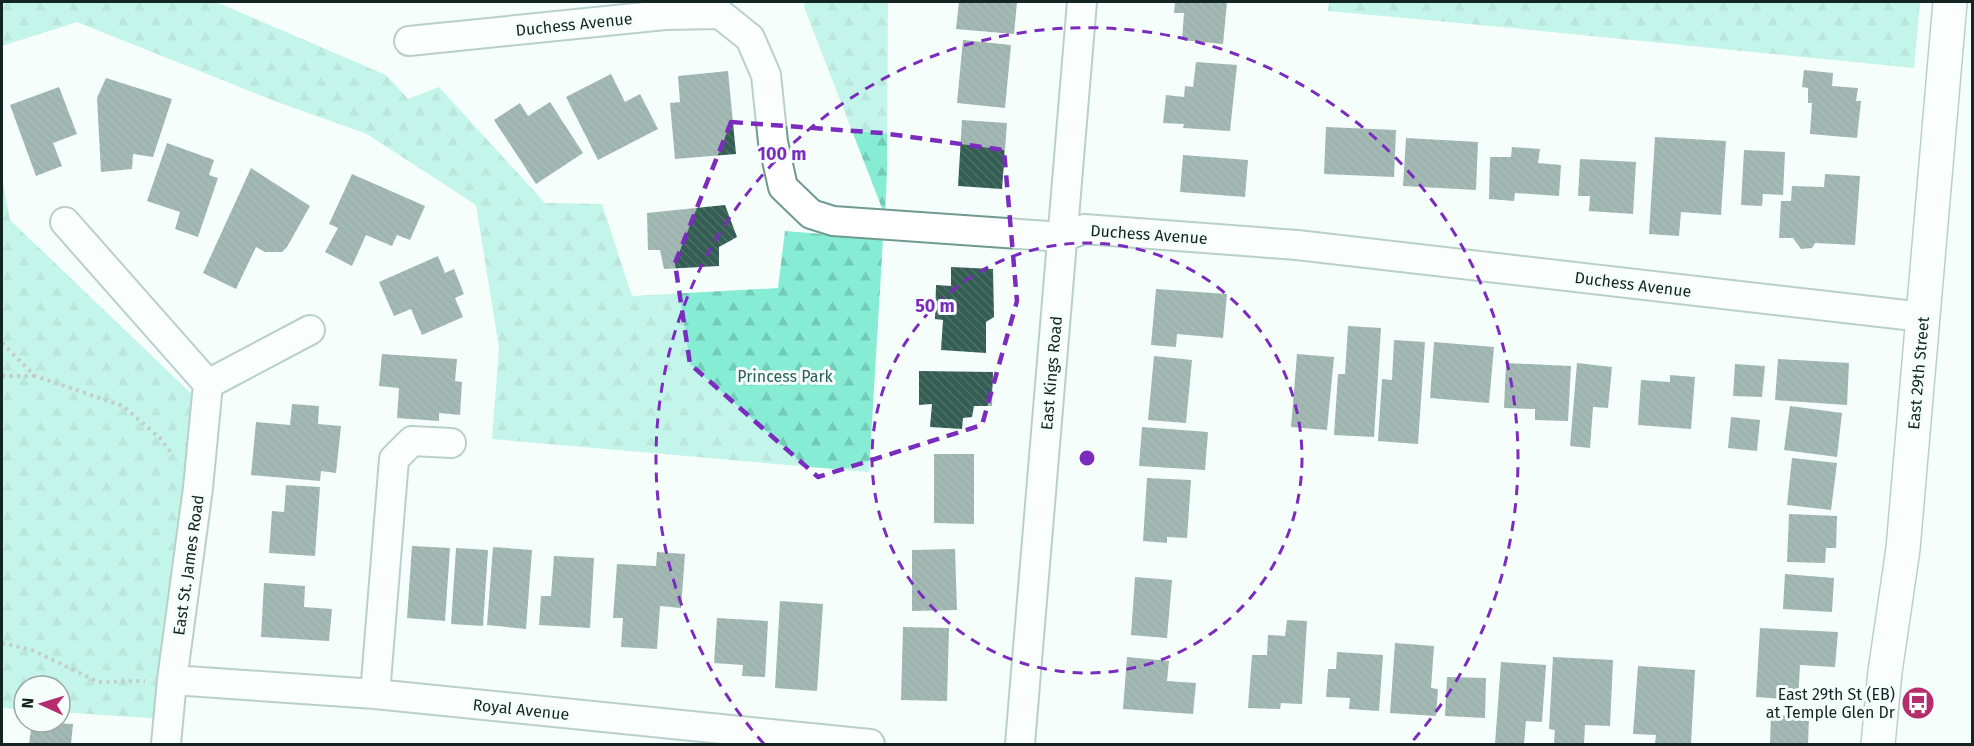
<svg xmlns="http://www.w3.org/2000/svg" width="1974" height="746" viewBox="0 0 1974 746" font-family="'Fira Sans',sans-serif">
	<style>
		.forest { fill: url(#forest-firs) }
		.building { fill: url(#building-back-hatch) }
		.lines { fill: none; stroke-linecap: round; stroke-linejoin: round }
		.minor-casing { stroke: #6f9a8f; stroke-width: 32 }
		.major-casing { stroke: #6f9a8f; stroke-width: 36 }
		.path { stroke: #85928e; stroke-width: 4; stroke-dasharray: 3 4.5; stroke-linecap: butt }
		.minor { stroke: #fff; stroke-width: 28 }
		.major { stroke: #fff; stroke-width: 33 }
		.marked { fill: none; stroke: #7b2cbf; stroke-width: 4.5; stroke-dasharray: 12 8; stroke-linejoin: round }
		.ring { fill: none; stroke: #7b2cbf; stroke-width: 3; stroke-dasharray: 10 8 }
		.labels { text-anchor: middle; stroke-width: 6; stroke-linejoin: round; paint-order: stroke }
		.street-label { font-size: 16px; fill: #132520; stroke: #f5fefb }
		.park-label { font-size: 16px; fill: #285f53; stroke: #f5fefb }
		.poi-label { font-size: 16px; fill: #132520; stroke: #f5fefb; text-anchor: end }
		.centre { fill: #7b2cbf; stroke: #f5fefb; stroke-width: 3 }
		.ring-label { font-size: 18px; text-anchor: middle; font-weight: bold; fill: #7b2cbf; stroke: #f5fefb; stroke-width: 6; stroke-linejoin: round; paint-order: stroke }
	</style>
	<defs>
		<pattern id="forest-firs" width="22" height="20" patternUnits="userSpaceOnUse" patternTransform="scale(1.5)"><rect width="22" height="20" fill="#86ecd4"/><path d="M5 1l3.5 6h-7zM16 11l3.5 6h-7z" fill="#73cab6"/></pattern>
		<pattern id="building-back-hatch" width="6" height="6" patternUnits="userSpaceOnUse" patternTransform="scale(1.5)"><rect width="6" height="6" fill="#345d53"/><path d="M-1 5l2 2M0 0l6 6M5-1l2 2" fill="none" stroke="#4e7068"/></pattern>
	</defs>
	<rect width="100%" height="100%" fill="#f5fefb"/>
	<path class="forest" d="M2 2H216L386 75 408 99 439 87 545 203 602 204 632 296 778 288 785 231 883 239 869 472 492 439 499 348 476 205 367 134 280 103 77 22 2 46Z
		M805 2H888L887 172 885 216 804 7Z
		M1329 2H1920L1914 68C1719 49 1524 28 1328 11Z
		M2 178 10 220 196 398 162 719 60 712V686H24V710L2 708Z"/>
	<path class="building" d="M959 2H1017L1014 34 956 29Z
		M1175 2H1227L1223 44 1182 40 1184 13H1174Z
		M963 40 1011 45 1005 108 957 103Z
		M1196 62 1237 65 1230 131 1183 128 1184 124 1163 123 1166 95 1184 97 1185 86 1193 87Z
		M1804 70 1833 73 1832 86 1858 88 1856 101H1861L1857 138 1810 134 1812 103H1808V88L1802 87Z
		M728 71 736 154 675 159 670 103 680 102 678 76Z
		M611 74 625 102 640 94 658 129 598 160 566 97Z
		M106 78 172 99 153 157 133 154 132 169 101 172 97 98Z
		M59 87 77 134 53 143 62 166 36 176 10 105Z
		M550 102 583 153 536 184 494 120 520 103 528 116Z
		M962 120 1007 123 1002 189 958 186Z
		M1326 127 1396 130 1394 177 1324 174Z
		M1655 137 1726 141 1721 215 1681 212 1679 236 1649 234Z
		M1406 138 1478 142 1476 190 1403 186Z
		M167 143 214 160 209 175 218 178 198 237 175 229 180 212 147 201Z
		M1512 147 1540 149 1538 163 1561 165 1559 196 1515 193 1514 201 1489 199 1490 157H1511Z
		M1744 150 1785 152 1783 195 1763 194 1762 206 1741 205Z
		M1183 155 1248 160 1245 197 1180 192Z
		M1580 159 1636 162 1633 214 1589 211 1590 196H1578Z
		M251 168 310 206 287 247 282 252H265L256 247 236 289 203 273Z
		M352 174 425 206 410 240 397 235 392 246 366 235 352 266 325 252 338 228 329 224Z
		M1825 174 1860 176 1855 245 1815 243 1812 248 1801 249 1793 238H1779L1781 201H1791L1792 186 1824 187Z
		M725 205 737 237 719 247V266L664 269 660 250H648L647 213Z
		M438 256 445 273 454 269 464 294 455 298 463 317 422 335 411 309 394 316 379 282Z
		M951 267 993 269 994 317 986 322V353L941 350 943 320 935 319 936 285 951 286Z
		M1156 289 1227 294 1223 338 1177 334 1176 347 1151 345Z
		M1348 326 1381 328 1374 437 1334 435 1338 374H1345Z
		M1394 340 1425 342 1418 444 1378 441 1382 379 1392 380Z
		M1434 342 1494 347 1489 403 1430 398Z
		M382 354 457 359 455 381 462 382 460 415 439 413V421L397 418 399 388 379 386Z
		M1297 354 1334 357 1327 430 1291 427Z
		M1154 356 1192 360 1186 423 1148 420Z
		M1778 359 1849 363 1847 405 1775 400Z
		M1506 363 1571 366 1568 421 1535 420V409L1504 408Z
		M1577 363 1612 367 1608 408 1593 407 1590 448 1570 446Z
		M1735 364 1765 366 1762 397 1733 396Z
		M919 371 993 372 992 406H974L972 417 963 418 962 429 930 427 932 404 919 405Z
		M1670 375 1695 377 1691 429 1638 425 1641 380 1670 382Z
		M292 404 319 406 318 424 341 426 336 473 321 471 320 481 251 475 256 422 290 425Z
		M1790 406 1842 413 1837 457 1784 450Z
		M1731 417 1760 420 1757 451 1728 448Z
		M1142 427 1208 432 1205 470 1139 466Z
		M934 454H974V524L934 523Z
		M1792 458 1837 463 1831 510 1787 505Z
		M1147 478 1191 480 1187 538 1167 537V543L1143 541Z
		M286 485 320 487 315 556 269 553 272 511 284 512Z
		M1789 514 1837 516 1836 548H1826L1825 563 1787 562Z
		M412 546 450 548 445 621 407 618Z
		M493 547 532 550 526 629 487 625Z
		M456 548 488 550 483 626 451 624Z
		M955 549 957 610 912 611V550Z
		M657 552 685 554 681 608 660 606 657 649 621 647 623 618H613L617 564 656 566Z
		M554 556 594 558 590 628 539 625 541 596H551Z
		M1785 574 1834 578 1832 612 1783 609Z
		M1135 577 1172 580 1167 638 1131 635Z
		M264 583 305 586 304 607 332 609 329 641 261 637Z
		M780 601 823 604 817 691 775 688Z
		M717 618 768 621 765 677 742 676 743 665 714 663Z
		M1287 620 1307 621 1302 704 1281 703 1280 709 1248 708 1252 655H1267L1268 635 1285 636Z
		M903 627 949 628 947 701 901 700Z
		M1760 628 1838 632 1835 667 1800 665 1798 700 1756 697Z
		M1395 643 1434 646 1431 688 1438 689 1436 716 1390 713Z
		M1337 652 1383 655 1379 711 1349 709 1350 698 1326 697 1328 669H1336Z
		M1127 657 1169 661 1167 681 1196 683 1193 714 1123 709Z
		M1553 657 1613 660 1610 726 1585 725 1584 744 1554 743 1555 730 1549 729Z
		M1501 662 1546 665 1542 722 1526 721 1524 744H1495Z
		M1638 666 1695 670 1691 744H1655L1656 735 1633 734Z
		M1447 677 1486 678 1485 718 1445 716Z
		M1771 715 1809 717 1808 744H1770Z
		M32 722 73 724 71 744H29Z"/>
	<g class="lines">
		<defs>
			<path id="minor" d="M409 41 665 15 720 14 750 38 766 75 773 142 783 187 811 214 833 221 1063 237 1084 229 1297 245 1923 317
				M65 222 208 384 198 488 172 680 166 744
				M208 384 310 330
				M172 680 375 694 870 744
				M375 694 394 459 412 441 451 443
				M1020 744 1082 2"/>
			<path id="major" d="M1878 744 1885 672 1903 549 1950 2"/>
		</defs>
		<use href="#minor" class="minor-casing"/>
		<use href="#major" class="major-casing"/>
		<path class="path" d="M2 343 35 376 123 406 160 438 172 454
			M2 376H34
			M2 643 32 650 98 682 145 681"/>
		<use href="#minor" class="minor"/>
		<use href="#major" class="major"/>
	</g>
	<path d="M0 0H1974V746H0ZM731 122 882 133 1004 150 1017 301 982 425 818 477 690 364 675 263Z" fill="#f5fefb" fill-opacity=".55" fill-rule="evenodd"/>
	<path class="marked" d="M731 122 882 133 1004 150 1017 301 982 425 818 477 690 364 675 263Z"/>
	<g class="ring">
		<circle cx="1087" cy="458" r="215"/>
		<path d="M764 744A431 431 0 1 1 1410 744"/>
	</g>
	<defs>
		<symbol id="bus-disc" viewBox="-11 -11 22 22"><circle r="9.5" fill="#b52d6d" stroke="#f5fefb"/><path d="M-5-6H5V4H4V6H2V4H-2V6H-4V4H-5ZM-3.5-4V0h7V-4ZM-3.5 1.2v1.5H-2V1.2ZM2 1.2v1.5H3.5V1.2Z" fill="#fff"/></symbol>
	</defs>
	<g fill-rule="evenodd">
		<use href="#bus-disc" x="1899" y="684" width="38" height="38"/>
	</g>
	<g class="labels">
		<g class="street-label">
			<text transform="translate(574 24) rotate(-6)" y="6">Duchess Avenue</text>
			<text transform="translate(1149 234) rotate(4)" y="6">Duchess Avenue</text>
			<text transform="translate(1633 284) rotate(7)" y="6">Duchess Avenue</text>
			<text transform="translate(1051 373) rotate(-85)" y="6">East Kings Road</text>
			<text transform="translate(1918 373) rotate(-85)" y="6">East 29th Street</text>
			<text transform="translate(188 565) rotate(-82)" y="6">East St. James Road</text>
			<text transform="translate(521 709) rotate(6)" y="6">Royal Avenue</text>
		</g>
		<g class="park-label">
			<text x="785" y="382">Princess Park</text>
		</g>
		<g class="poi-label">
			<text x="1895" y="700">East 29th St (EB)<tspan x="1895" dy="18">at Temple Glen Dr</tspan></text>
		</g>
	</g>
	<circle cx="1087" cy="458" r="9" class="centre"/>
	<g class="ring-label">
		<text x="782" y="160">100 m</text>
		<text x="935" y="312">50 m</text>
	</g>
	<rect width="1974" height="746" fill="none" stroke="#132520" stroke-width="6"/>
	<g transform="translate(42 704) rotate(274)"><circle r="28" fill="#f5fefb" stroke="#9ba7a3" stroke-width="1.5"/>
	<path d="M0-4.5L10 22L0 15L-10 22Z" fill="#b52d6d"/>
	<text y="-9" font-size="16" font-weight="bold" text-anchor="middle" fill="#132520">N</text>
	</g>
</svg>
